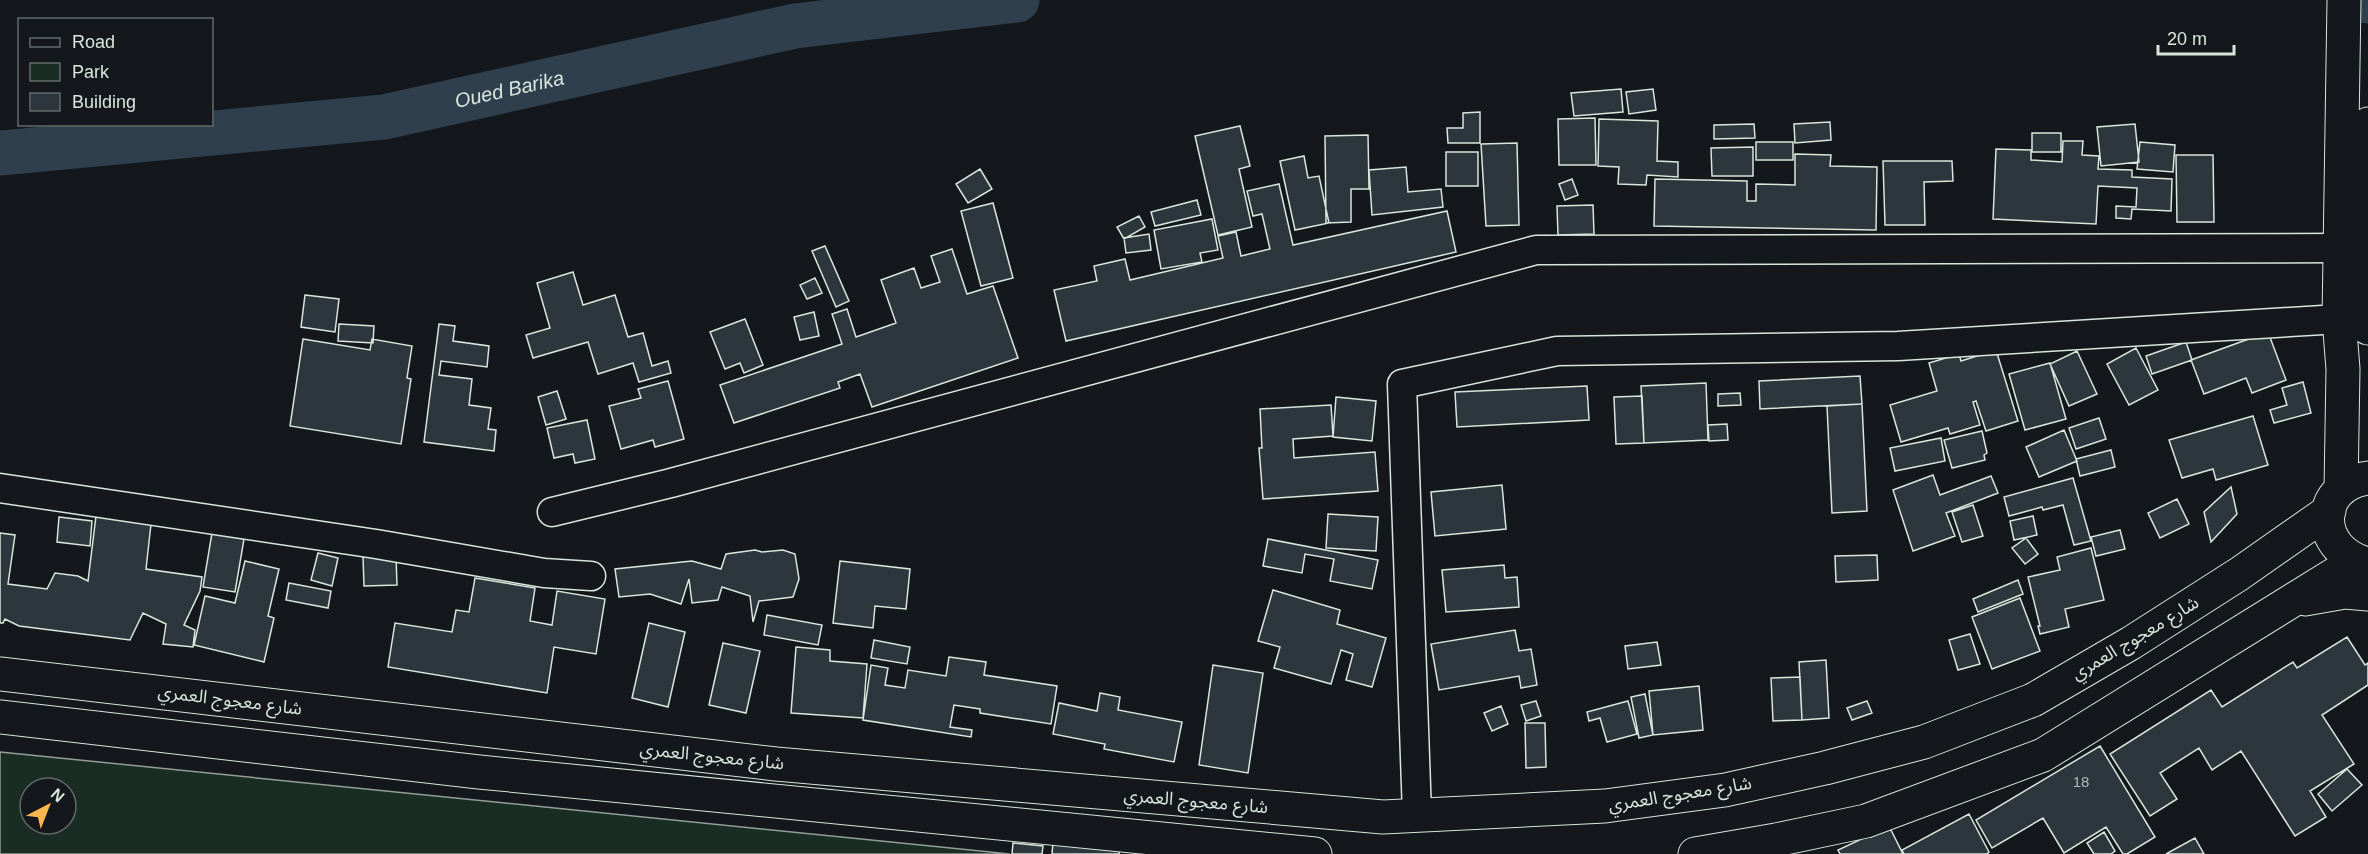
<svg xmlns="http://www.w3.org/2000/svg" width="2368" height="854" viewBox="0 0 2368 854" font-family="Arial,'Noto Sans Arabic',sans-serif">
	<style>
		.green { fill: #1a2d24; stroke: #939e99; stroke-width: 1.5; fill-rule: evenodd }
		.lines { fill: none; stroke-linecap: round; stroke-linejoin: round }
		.river { stroke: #2f3f4d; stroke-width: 45 }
		.building { fill: #2c363c; stroke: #d8e6dc; stroke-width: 1.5 }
		.minor-casing { stroke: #d8e6dc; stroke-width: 31 }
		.major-casing { stroke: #d8e6dc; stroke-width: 35 }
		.minor { stroke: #14181c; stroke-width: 28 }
		.major { stroke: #14181c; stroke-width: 33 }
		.labels { text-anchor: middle; stroke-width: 4.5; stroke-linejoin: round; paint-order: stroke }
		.number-label { font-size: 15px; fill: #adbab4 }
		.street-label { font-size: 18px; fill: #d8e6dc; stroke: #14181c }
		.water-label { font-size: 20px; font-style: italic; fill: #d8e6dc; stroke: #14181c }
	</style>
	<rect width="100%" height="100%" fill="#14181c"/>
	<path class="green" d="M0 752 1010 854H0ZM30 788H66V824H30Z"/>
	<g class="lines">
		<g class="river">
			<path d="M2359 0 2368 1"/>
			<path id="s1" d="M0 153 384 117 795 26 1017 0"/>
		</g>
	</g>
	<path class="building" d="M1621 89 1623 112 1574 116 1571 93Z
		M1653 89 1656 110 1629 114 1626 92Z
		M1480 112V143H1448L1447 128H1463V113Z
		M1595 118 1596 165H1559L1558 119Z
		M1599 119 1658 121 1657 161 1678 162V177L1647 175 1646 185 1618 184 1619 167 1598 166Z
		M1830 122 1831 140 1795 143 1794 124Z
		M1754 124 1755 138 1714 139V125Z
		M2135 124 2139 162 2101 166 2097 127Z
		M1240 126 1250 166 1239 169 1252 227 1218 235 1195 136Z
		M2032 133H2061V152H2032Z
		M1368 135 1369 189H1351V222L1326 223 1325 136Z
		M2063 141H2083L2082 155 2099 156 2098 169 2132 170V177L2172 179 2171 211 2132 209 2131 219 2116 218V206L2136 207 2137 188 2098 186 2096 224 1993 219 1996 149 2031 150V160L2062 162Z
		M1756 142H1793V160H1756Z
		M2140 142 2175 145 2173 172 2137 169Z
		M1517 143 1519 225 1486 226 1481 144Z
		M1753 147V176H1712L1711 148Z
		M1446 152H1478V186H1446Z
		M1795 154 1831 155 1830 166 1877 167 1876 230 1654 226 1655 179 1747 181V201H1756V184L1795 185Z
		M2176 155H2213L2214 222H2177Z
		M1304 156 1308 178 1319 176 1329 223 1295 230 1280 161Z
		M1883 161H1952L1953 181 1924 182 1925 225H1885Z
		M1406 167 1408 192 1441 189 1443 207 1372 215 1369 170Z
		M980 169 992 189 968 203 956 184Z
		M1572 179 1578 195 1565 200 1559 184Z
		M1279 184 1293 245 1447 211 1456 252 1066 341 1054 290 1097 281 1094 266 1125 259 1130 280 1223 258 1218 236 1236 232 1241 256 1270 249 1262 214 1253 216 1247 191Z
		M1197 200 1201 215 1155 226 1151 212Z
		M993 203 1013 278 981 286 961 211Z
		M1593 205 1594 234 1558 235 1557 206Z
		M1139 216 1145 227 1124 239 1117 227Z
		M1212 219 1218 250 1200 253 1202 262 1161 269 1154 230Z
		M1149 234 1151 250 1126 253 1124 238Z
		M825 246 849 301 836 307 812 251Z
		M952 249 967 294 993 286 1018 358 872 407 860 374 838 382 840 388 734 423 720 385 842 344 832 314 847 309 856 337 896 323 881 280 914 268 921 288 940 282 931 256Z
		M573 272 583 305 615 295 628 337 643 333 652 366 668 361 671 373 639 382 633 363 598 374 588 342 533 358 526 335 550 328 537 283Z
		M815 278 822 293 807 299 800 285Z
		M305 295 339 299 335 332 301 327Z
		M814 312 819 336 800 340 794 317Z
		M745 319 763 365 744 373 740 363 725 369 710 332Z
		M339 324 374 326 373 343 338 341Z
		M439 324 455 326 453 341 489 346 487 367 441 361 439 375 472 379 469 405 491 408 488 429 496 430 494 451 424 442Z
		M2268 332 2286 380 2252 393 2246 378 2204 394 2191 360Z
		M303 339 370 350 372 339 412 346 407 378 411 379 401 444 290 426Z
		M2186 342 2192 360 2152 374 2146 356Z
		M2136 348 2158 390 2129 405 2107 364Z
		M1996 350 2018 421 1986 431 1976 401 1973 402 1980 425 1950 434 1948 428 1901 442 1890 405 1937 391 1929 363 1959 354 1961 361Z
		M2077 351 2097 394 2069 406 2050 364Z
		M2050 363 2066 419 2025 430 2009 374Z
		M1860 376 1862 404 1760 409 1759 381Z
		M668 381 684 439 655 447 653 440 621 449 609 406 641 398 638 389Z
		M2303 382 2311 413 2274 423 2270 410 2287 405 2282 388Z
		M1706 383 1708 440 1644 443 1641 386Z
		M1587 386 1589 420 1457 427 1455 392Z
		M557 391 566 419 546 425 538 397Z
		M1740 393 1741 405 1718 406V394Z
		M1642 396 1644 443 1616 444 1614 397Z
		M1336 397 1376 401 1372 441 1333 437Z
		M1862 404 1867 511 1832 513 1827 406Z
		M1331 405 1333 436 1293 439 1294 458 1375 452 1378 491 1263 499 1259 448H1262L1260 409Z
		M2253 416 2268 465 2216 480 2213 469 2182 478 2169 440Z
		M2099 418 2106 439 2076 449 2069 428Z
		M587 420 595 459 575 463 573 454 554 458 547 428Z
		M1727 424 1728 440 1709 441 1708 425Z
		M2064 430 2077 461 2039 477 2026 447Z
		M1982 431 1987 453 1984 455 1985 460 1952 468 1944 440Z
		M1941 438 1945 461 1895 471 1890 448Z
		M2111 450 2115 467 2080 476 2076 459Z
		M1933 475 1940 495 1991 476 1998 493 1946 513 1955 536 1913 551 1893 490Z
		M2073 478 2091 541 2074 545 2063 505 2043 510 2042 507 2009 516 2004 497Z
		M1502 485 1506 529 1435 536 1431 492Z
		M2231 487 2237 514 2211 542 2204 512Z
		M2177 499 2189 524 2160 538 2148 513Z
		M1973 505 1983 536 1962 542 1952 512Z
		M1328 514 1378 517 1376 551 1326 548Z
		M96 516 151 524 146 569 202 577 200 591 184 625 195 630 193 647 163 644 166 624 143 613 130 640 19 626 5 619 3 623H0V533L15 535 8 584 47 589 55 573 78 576 88 581Z
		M2033 516 2037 535 2014 540 2010 521Z
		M59 517 92 521 90 546 57 542Z
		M2120 530 2125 549 2096 556 2091 537Z
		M212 533 244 539 235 592 203 587Z
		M2026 538 2038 554 2025 564 2012 548Z
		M1268 539 1378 560 1372 589 1330 581 1334 559 1305 554 1302 573 1263 566Z
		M2091 548 2104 600 2065 609 2069 627 2040 634 2038 626H2040L2028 577 2060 570 2057 557Z
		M755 550 762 552 783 550 795 554 799 579 793 597 759 601 753 622 750 596 722 587 718 600 692 603 689 579 681 604 650 594 619 597 615 569 692 561 721 569 726 554Z
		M318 553 338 558 332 586 311 580Z
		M1877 555 1878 580 1836 582 1835 556Z
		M396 556 397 585 364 586 363 557Z
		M245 561 279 569 268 616 274 618 264 662 194 645 205 596 235 603Z
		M840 561 910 569 906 609 875 606 873 628 833 623Z
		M1504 565 1505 578 1517 577 1519 607 1446 612 1442 570Z
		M475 578 535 588 530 621 552 625 557 591 605 599 596 654 554 647 547 693 388 667 395 623 452 632 456 610 469 612Z
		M2018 580 2023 594 1978 612 1973 599Z
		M289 583 331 591 328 608 286 600Z
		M1273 590 1340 610 1337 624 1386 638 1372 687 1346 680 1353 654 1341 650 1331 684 1274 668 1280 647 1258 641Z
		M2020 598 2040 651 1992 669 1972 617Z
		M767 615 822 625 818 645 764 635Z
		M649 623 685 632 668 707 632 698Z
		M1515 630 1519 651 1531 649 1537 685 1521 688 1519 676 1439 690 1431 644Z
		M1970 634 1980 664 1958 670 1949 640Z
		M2347 637 2365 665 2368 663V685L2322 715 2354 764 2310 791 2326 817 2295 836 2241 751 2212 770 2199 748 2160 773 2177 799 2150 816 2110 754 2211 690 2222 707 2293 662 2297 668Z
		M874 640 910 647 907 664 871 658Z
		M1657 642 1661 665 1628 669 1625 646Z
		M723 643 760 651 746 713 709 705Z
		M796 647 830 650V661L867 664 863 718 791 713Z
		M949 657 986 662 984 675 1057 686 1051 724 980 713V709L954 705 950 727 972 730 971 737 863 720 871 665 888 668 885 685 905 688 908 670 946 676Z
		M1826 660 1829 718 1802 720 1799 662Z
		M1213 665 1263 673 1248 773 1199 765Z
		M1800 677 1802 720 1773 721 1771 678Z
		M1699 686 1703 730 1653 735 1649 691Z
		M1100 693 1120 697 1118 710 1182 722 1174 762 1104 749 1105 744 1053 734 1059 703 1097 711Z
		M1645 694 1653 735 1639 738 1631 697Z
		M1536 701 1541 716 1526 721 1521 705Z
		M1628 701 1637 734 1607 742 1600 718 1589 721 1587 712Z
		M1867 701 1872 713 1852 720 1847 708Z
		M1501 706 1508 724 1492 731 1484 713Z
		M1525 723H1545L1546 767 1526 768Z
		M2100 746 2155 837 2127 854H2123L2106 827 2064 853 2043 818 1992 848 1976 820Z
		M2347 769 2362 785 2332 811 2318 794Z
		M1969 814 1989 852 1987 854H1904L1902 850Z
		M1889 826 1903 854H1840L1838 850Z
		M2104 832 2115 851 2111 854H2094L2087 843Z
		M2195 838 2204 854H2166Z
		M1053 842 1120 848 1119 854H1052Z
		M1013 843 1043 846 1042 854H1012Z"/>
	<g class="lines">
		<defs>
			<path id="minor" d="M0 488 376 544 544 573 591 576
				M552 512 671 483 1536 250 2341 248
				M1417 815 1402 384 1557 351 1898 346 2339 319"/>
			<path id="major" d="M2368 124 2364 306 2368 328
				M2368 478C2314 485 2314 551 2368 564
				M2341 489 2343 369 2339 319 2344 0
				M2305 599 2345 592 2368 594
				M0 674 776 764 1383 817 1605 806 1725 790 1825 768 1924 742 2033 700 2131 643 2239 574 2329 511
				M0 717 479 772 1315 854
				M1695 854 1776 840 1866 821 2043 755 2356 561"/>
		</defs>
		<use href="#minor" class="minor-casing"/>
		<use href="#major" class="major-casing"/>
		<use href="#minor" class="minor"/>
		<use href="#major" class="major"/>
	</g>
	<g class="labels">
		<g class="number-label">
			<text x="2081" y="787">18</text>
		</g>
		<g class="street-label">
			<text transform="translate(2135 638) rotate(-31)" y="6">شارع معجوج العمري</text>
			<text transform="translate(230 700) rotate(7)" y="6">شارع معجوج العمري</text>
			<text transform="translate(712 756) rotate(6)" y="6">شارع معجوج العمري</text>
			<text transform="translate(1680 794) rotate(-9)" y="6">شارع معجوج العمري</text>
			<text transform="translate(1196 801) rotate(5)" y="6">شارع معجوج العمري</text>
		</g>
		<g class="water-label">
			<text dy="7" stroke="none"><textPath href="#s1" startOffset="514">Oued Barika</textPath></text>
		</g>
	</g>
	<rect x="18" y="18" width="195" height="108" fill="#14181c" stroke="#626a69" stroke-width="1.5"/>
	<rect x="30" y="38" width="30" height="9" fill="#14181c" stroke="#626a69" stroke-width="1.5"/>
	<text x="72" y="48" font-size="18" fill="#d8e6dc">Road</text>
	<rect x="30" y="63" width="30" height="18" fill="#1a2d24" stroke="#626a69" stroke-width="1.5"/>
	<text x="72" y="78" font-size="18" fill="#d8e6dc">Park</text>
	<rect x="30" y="93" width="30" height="18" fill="#2c363c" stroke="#626a69" stroke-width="1.5"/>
	<text x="72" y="108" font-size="18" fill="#d8e6dc">Building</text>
	<g transform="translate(48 806) rotate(42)"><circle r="28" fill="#14181c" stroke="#626a69" stroke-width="1.5"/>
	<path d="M0-4.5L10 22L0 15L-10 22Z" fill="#ffb74d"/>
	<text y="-9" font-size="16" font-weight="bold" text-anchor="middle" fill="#d8e6dc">N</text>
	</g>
	<path d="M2158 45v9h76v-9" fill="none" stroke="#d8e6dc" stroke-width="3"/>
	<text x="2167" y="45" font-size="18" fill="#d8e6dc" stroke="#14181c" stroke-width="4.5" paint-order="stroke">20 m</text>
</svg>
